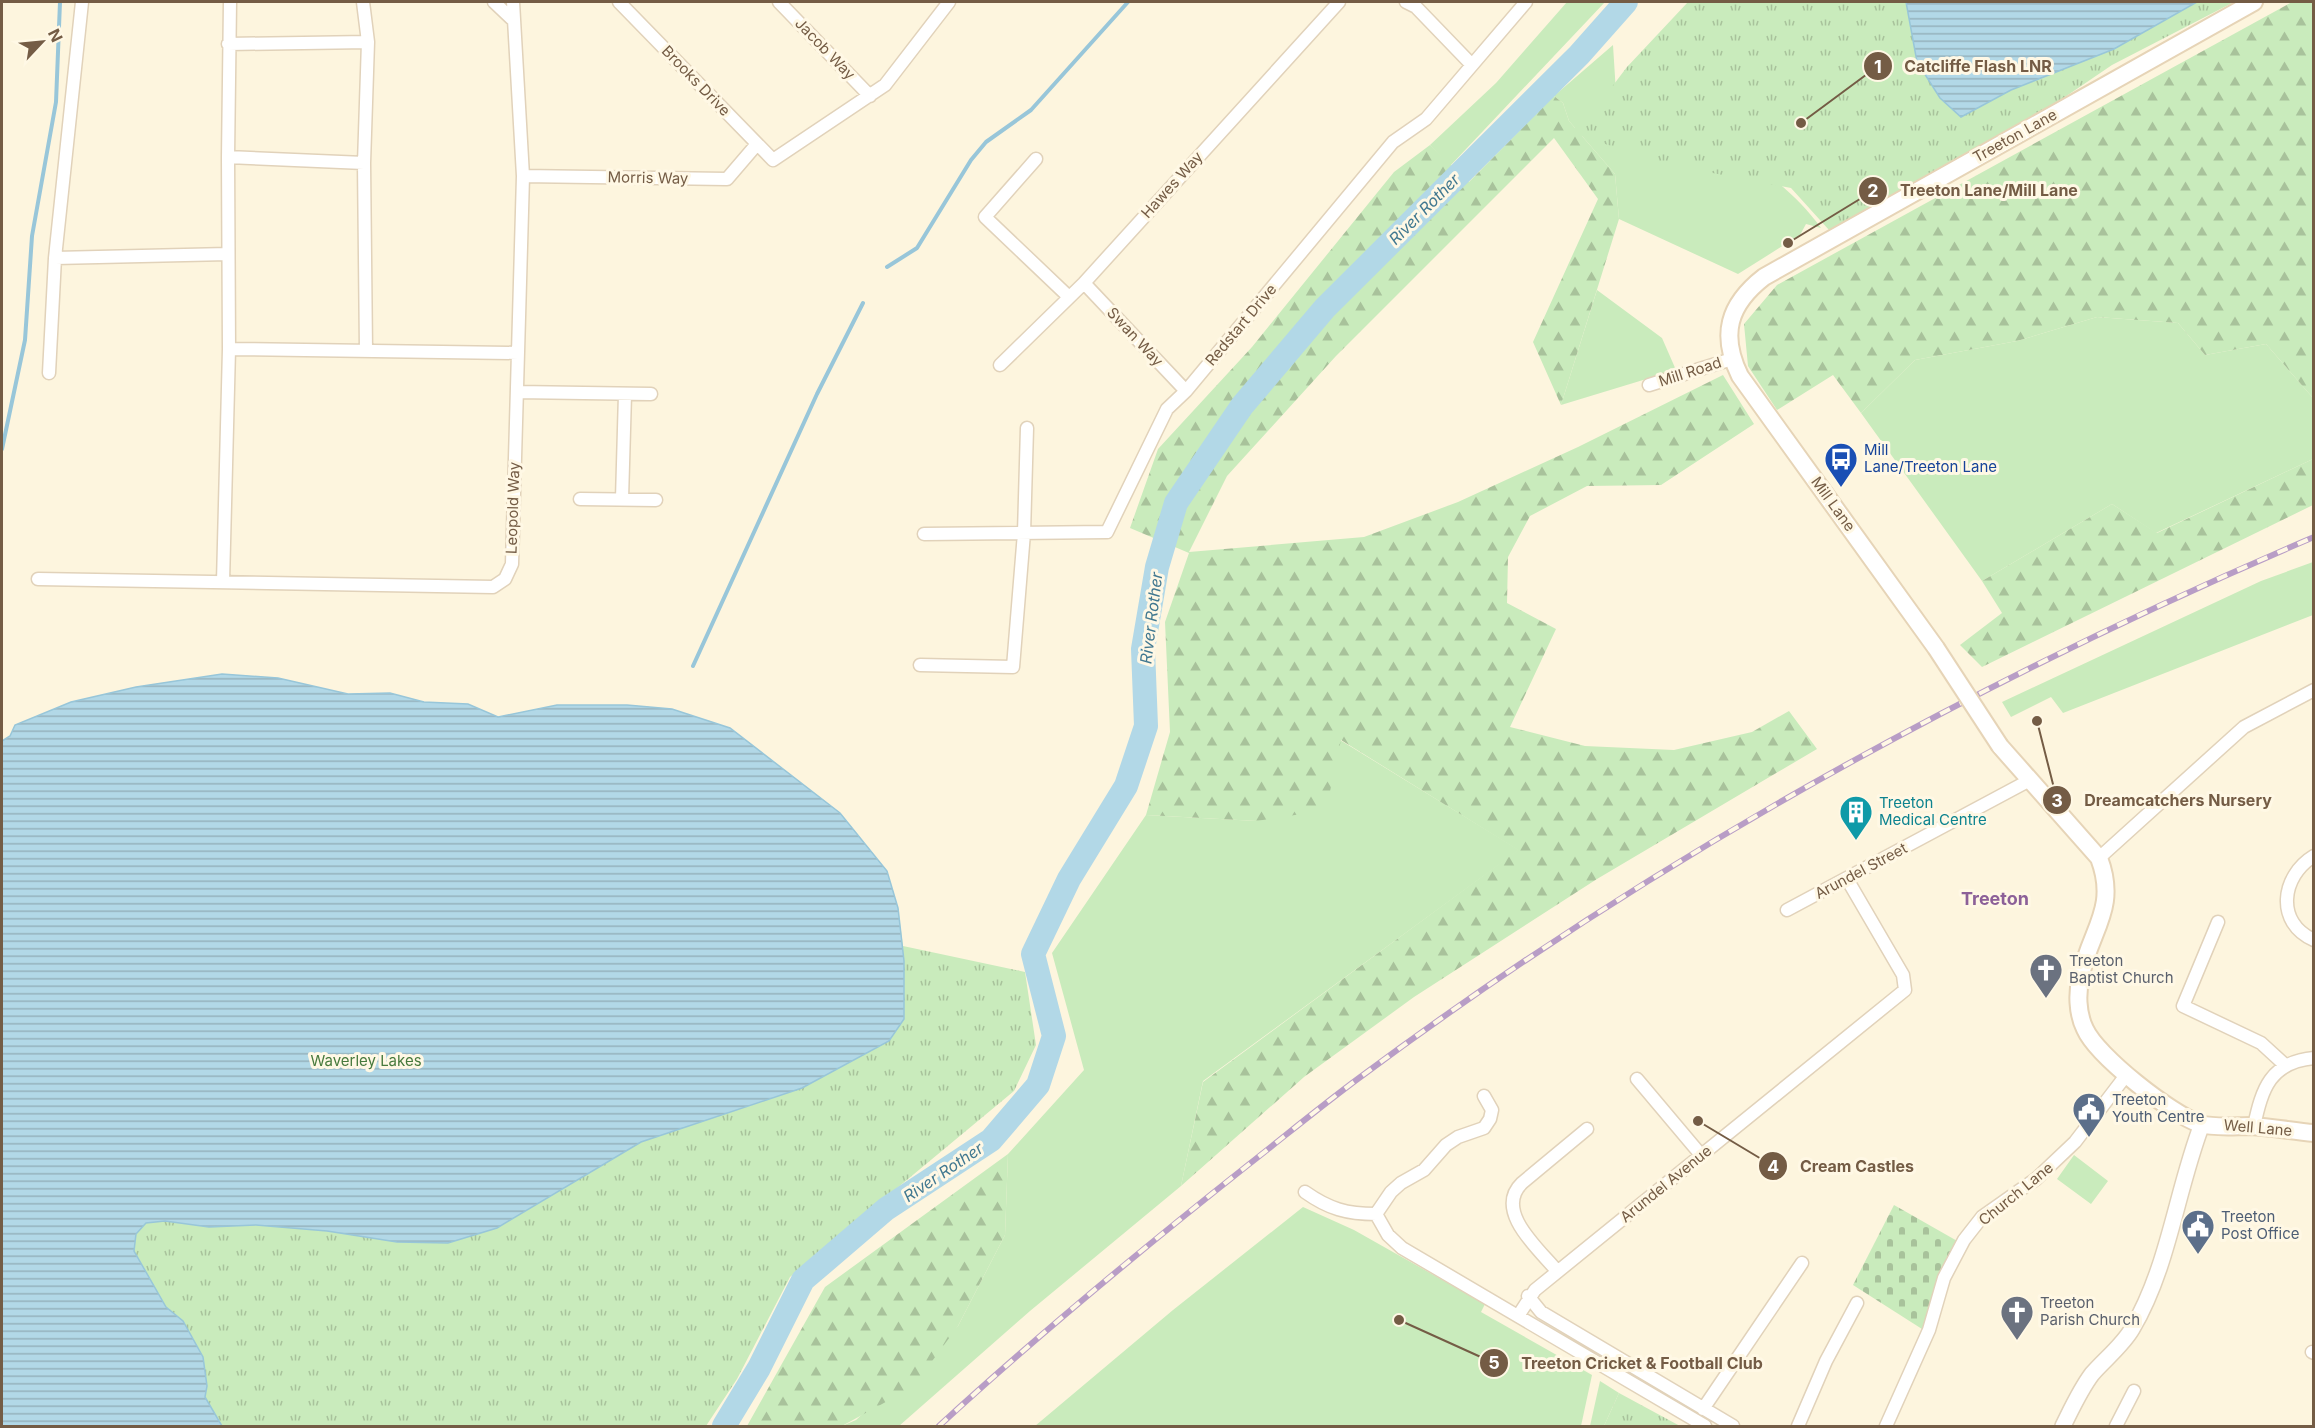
<svg xmlns="http://www.w3.org/2000/svg" width="2315" height="1428" viewBox="0 0 2315 1428" font-family="Inter,sans-serif">
	<style>
		.grass { fill: #c9ebbc }
		.forest { fill: url(#forest-firs) }
		.cemetery { fill: url(#cemetery-stones) }
		.park { fill: url(#park-tufts) }
		.water { fill: url(#water-rules); stroke: #98c6d9; stroke-width: 1.5 }
		.lines { fill: none; stroke-linecap: round; stroke-linejoin: round }
		.stream { stroke: #98c6d9; stroke-width: 4 }
		.river { stroke: #b2d8e7; stroke-width: 24 }
		.minor-casing { stroke: #e1d2ba; stroke-width: 15 }
		.tertiary-casing { stroke: #e1d2ba; stroke-width: 18 }
		.secondary-casing { stroke: #e6d4b7; stroke-width: 20 }
		.minor { stroke: #fff; stroke-width: 12 }
		.tertiary { stroke: #fff; stroke-width: 15 }
		.secondary { stroke: #fff; stroke-width: 16 }
		.rail-casing { stroke: #b89dc6; stroke-width: 6 }
		.rail { stroke: #fff8e5; stroke-width: 4; stroke-dasharray: 11; stroke-linecap: butt }
		.secondary-bridge-casing { stroke: #e6d4b7; stroke-width: 20; stroke-linecap: butt }
		.secondary-bridge { stroke: #fff; stroke-width: 16 }
		.labels { text-anchor: middle; stroke-width: 6; stroke-linejoin: round; paint-order: stroke }
		.street-label { font-size: 15px; fill: #745c45; stroke: #fff8e5 }
		.transit-label { font-size: 15px; fill: #164399; stroke: #fff8e5; text-anchor: start }
		.culture-label { font-size: 15px; fill: #0d838f; stroke: #fff8e5; text-anchor: start }
		.worship-label { font-size: 15px; fill: #5b616d; stroke: #fff8e5; text-anchor: start }
		.park-label { font-size: 15px; fill: #477a3d; stroke: #fff8e5 }
		.service-label { font-size: 15px; fill: #4e5e75; stroke: #fff8e5; text-anchor: start }
		.water-label { font-size: 16px; font-style: italic; fill: #417890; stroke: #fff8e5 }
		.quarter-label { font-size: 18px; font-weight: bold; fill: #8c6098; stroke: #fff8e5 }
		.leader { fill: none; stroke: #745c45; stroke-width: 2 }
		.callout-dot { fill: #745c45; stroke: #fff8e5; stroke-width: 2 }
		.mark-label { font-size: 18px; text-anchor: middle; font-weight: bold; fill: #fff }
		.callout-label { font-size: 16px; text-anchor: middle; font-weight: bold; fill: #745c45; stroke: #fff8e5; stroke-width: 6; stroke-linejoin: round; paint-order: stroke }
	</style>
	<defs>
		<pattern id="forest-firs" width="22" height="20" patternUnits="userSpaceOnUse" patternTransform="scale(1.5)"><rect width="22" height="20" fill="#c9ebbc"/><path d="M5 1l3.5 6h-7zM16 11l3.5 6h-7z" fill="#a8c29b"/></pattern>
		<pattern id="cemetery-stones" width="16" height="16" patternUnits="userSpaceOnUse" patternTransform="scale(1.5)"><rect width="16" height="16" fill="#c9ebbc"/><path d="M2 7V4a2 2 0 0 1 4 0v3zM10 15v-3a2 2 0 0 1 4 0v3z" fill="#a8c29b"/></pattern>
		<pattern id="park-tufts" width="24" height="20" patternUnits="userSpaceOnUse" patternTransform="scale(1.5)"><rect width="24" height="20" fill="#c9ebbc"/><path d="M3 7l-1-3M5 7V3M7 7l1-3M15 17l-1-3M17 17v-4M19 17l1-3" fill="none" stroke="#a8c29b"/></pattern>
		<pattern id="water-rules" width="6" height="5" patternUnits="userSpaceOnUse" patternTransform="scale(1.5)"><rect width="6" height="5" fill="#b2d8e7"/><path d="M0 2.5h6" fill="none" stroke="#95b2bd"/></pattern>
	</defs>
	<rect width="100%" height="100%" fill="#fdf5de"/>
	<path class="grass" d="M1567 2H1605L1450 166 1430 145 1496 83Z
		M1613 45 1616 93C1690 130 1772 160 1821 228L1806 224 1800 235 1738 274 1619 219 1615 174 1569 121 1563 103 1554 96Z
		M1597 290 1662 338 1676 370 1561 405Z
		M2097 317 2178 323 2205 355 2266 344 2313 398V459L2156 533 2112 504 1982 581 1861 413 1915 360 2017 341Z
		M2313 562V615L2063 713 2051 697 2011 717 2002 702 2261 581Z
		M1340 740 1519 850 1203 1081 1181 1186 1030 1311 899 1426H842L856 1420 958 1326 1005 1235 1008 1154 1084 1070 1052 953 1146 815 1257 821Z
		M2074 1155 2108 1181 2091 1204 2057 1179Z
		M1303 1207 1354 1230 1485 1304 1481 1312 1592 1375 1581 1426H1035L1173 1310Z
		M1600 1381 1619 1393 1604 1426H1590Z"/>
	<path class="forest" d="M2292 2H2313V398L2266 344 2205 355 2178 323 2097 317 2017 341 1915 360 1861 413 1833 375 1777 410 1748 366 1744 324 1777 285Z
		M1554 96 1563 103 1569 121 1615 174 1619 219 1561 405 1533 342 1598 199 1554 138 1336 356 1227 476 1189 552 1364 537 1458 502 1578 447 1723 375 1754 424 1661 485 1587 486 1530 516 1508 557 1507 603 1556 629 1510 727 1585 746 1674 750 1752 732 1789 711 1817 749 1597 879 1414 997 1304 1077 1181 1186 1203 1082 1518 850 1341 740 1326 810 1257 821 1146 815 1170 732 1165 622 1189 553 1130 528 1158 449 1252 347 1394 172 1430 145 1469 182Z
		M2313 459V505L1982 667 1960 645 2002 613 1982 581 2112 504 2157 533Z
		M1008 1154 1005 1235 958 1326 913 1387 842 1426H747L825 1287Z"/>
	<path class="cemetery" d="M1894 1205 1959 1242 1922 1329 1853 1285Z"/>
	<path class="park" d="M1688 2H2234L2112 65 2062 99 1829 230 1791 188 1661 163 1570 132 1592 113 1627 67Z
		M222 674 278 678 348 694 390 693 424 702 468 704 498 717 557 705H627L672 709 730 728 840 813 887 871 898 908 903 946 1025 972 1036 1045 1014 1091 790 1277 737 1379 706 1426H2V741L10 736 15 725 71 702 136 687Z
		M1619 1393 1680 1426H1604Z"/>
	<path class="water" d="M1906 2H2197L2114 49 2011 90 1961 117 1940 98 1917 62Z
		M222 674 278 678 348 694 390 693 424 702 468 704 498 717 557 705H627L672 709 730 728 840 813 887 871 898 908 904 961V1019L889 1041 802 1088 641 1142 497 1228 448 1243 397 1242 327 1231 256 1225 209 1227 165 1221 146 1223 136 1234 134 1251 166 1307 183 1321 203 1357 207 1386 205 1397 222 1426H2V741L10 736 15 725 71 702 136 687Z"/>
	<g class="lines">
		<path class="stream" d="M887 267 917 248 971 160 986 142 1031 110 1128 2
			M2 449 25 340 32 236 56 102 60 2
			M693 666 817 394 863 303"/>
		<path class="river" d="M724 1426 759 1368 803 1280 886 1209 991 1140 1038 1085 1054 1036 1033 954 1069 879 1126 786 1146 726 1143 649 1157 567 1176 503 1242 406 1325 308 1579 55 1626 2"/>
		<defs>
			<path id="minor" d="M230 2 228 157 364 163 368 42 363 2
				M494 2 513 20
				M619 2 773 160 885 85 949 2
				M779 2 870 96
				M1406 2 1416 7 1471 64
				M228 44 368 42
				M1036 159 985 217 1069 297
				M364 163 366 351
				M523 176 727 179 757 144
				M55 258 228 254
				M1084 283 1186 391
				M229 349 518 353
				M1000 365 1084 283 1339 2
				M49 373 55 258 82 2
				M1649 385 1732 359
				M517 392 651 394
				M580 499 656 500
				M622 499 625 394
				M924 534 1107 532 1167 409 1186 391 1393 142 1426 119 1526 2
				M38 579 493 587 505 579 512 564 523 176 513 2
				M223 582 229 349 228 157
				M920 665 1013 667 1024 533 1027 428
				M2314 856C2281 876 2275 923 2314 940
				M2099 858 2244 727 2314 690
				M1787 910 2030 780
				M2218 922 2183 1006 2261 1043 2285 1065
				M1637 1079 1701 1155
				M2254 1126C2262 1089 2270 1062 2314 1058
				M1305 1192C1329 1209 1347 1214 1376 1214L1388 1235 1402 1248 1705 1426
				M1376 1214 1391 1192 1401 1183 1424 1170 1446 1145 1458 1137 1484 1128 1490 1119 1492 1110 1484 1096
				M1557 1271C1540 1250 1493 1211 1522 1183L1587 1129
				M1528 1296 1541 1312 1733 1426
				M1518 1316 1535 1290 1905 990 1903 975 1847 879
				M2312 1352 2314 1353
				M1703 1409 1802 1263
				M1798 1426 1826 1361 1857 1303
				M1886 1426 1929 1330 1944 1278 1964 1240 1982 1217 2036 1179 2075 1142 2127 1074
				M2116 1426 2134 1391"/>
			<path id="tertiary" d="M2063 1426C2072 1408 2080 1390 2092 1374 2105 1359 2122 1346 2132 1329 2169 1266 2176 1192 2202 1124"/>
			<path id="secondary" d="M1936 648 1740 376C1720 335 1728 305 1764 277L2254 2
				M2000 746 2099 858C2118 908 2091 929 2081 975 2077 992 2077 1013 2085 1029 2097 1056 2171 1114 2200 1124 2214 1128 2235 1126 2250 1126 2271 1127 2292 1131 2314 1133"/>
		</defs>
		<use href="#minor" class="minor-casing"/>
		<use href="#tertiary" class="tertiary-casing"/>
		<use href="#secondary" class="secondary-casing"/>
		<use href="#minor" class="minor"/>
		<use href="#tertiary" class="tertiary"/>
		<use href="#secondary" class="secondary"/>
		<defs>
			<path id="rail" d="M939 1426C1038 1335 1142 1249 1248 1165 1285 1136 1321 1106 1359 1078 1653 859 1976 681 2314 537"/>
		</defs>
		<use href="#rail" class="rail-casing"/>
		<use href="#rail" class="rail"/>
		<defs>
			<path id="secondary-bridge" d="M1936 648 2000 746"/>
		</defs>
		<use href="#secondary-bridge" class="secondary-bridge-casing"/>
		<use href="#secondary-bridge" class="secondary-bridge"/>
	</g>
	<defs>
		<symbol id="bus-pin" viewBox="-11 -11 22 30"><path d="M0 17L-7.5 6A9.5 9.5 0 1 1 7.5 6Z" fill="#1a4fb4" stroke="#fff8e5"/><path d="M-5-6H5V4H4V6H2V4H-2V6H-4V4H-5ZM-3.5-4V0h7V-4ZM-3.5 1.2v1.5H-2V1.2ZM2 1.2v1.5H3.5V1.2Z" fill="#fff"/></symbol>
		<symbol id="building-pin" viewBox="-11 -11 22 30"><path d="M0 17L-7.5 6A9.5 9.5 0 1 1 7.5 6Z" fill="#0f9aa8" stroke="#fff8e5"/><path d="M-4-6H4V6H1V3H-1V6H-4ZM-2.5-4.3h1.7v1.8h-1.7ZM.8-4.3h1.7v1.8H.8ZM-2.5-1h1.7V.8h-1.7ZM.8-1h1.7V.8H.8Z" fill="#fff"/></symbol>
		<symbol id="church-pin" viewBox="-11 -11 22 30"><path d="M0 17L-7.5 6A9.5 9.5 0 1 1 7.5 6Z" fill="#6b7280" stroke="#fff8e5"/><path d="M-1.2-6h2.4v3.5h3.3v2.4h-3.3V6h-2.4V-.1h-3.3v-2.4h3.3Z" fill="#fff"/></symbol>
		<symbol id="civic-pin" viewBox="-11 -11 22 30"><path d="M0 17L-7.5 6A9.5 9.5 0 1 1 7.5 6Z" fill="#5c6f8a" stroke="#fff8e5"/><path d="M-.6-6.5H3V-4.5H.6V-3L4-1V1h2V6H-6V1h2V-1L-.6-3ZM-1.2 2.5V6h2.4V2.5Z" fill="#fff"/></symbol>
	</defs>
	<g fill-rule="evenodd">
		<use href="#bus-pin" x="1822" y="440" width="38" height="52"/>
		<use href="#building-pin" x="1837" y="793" width="38" height="52"/>
		<use href="#church-pin" x="2027" y="951" width="38" height="52"/>
		<use href="#civic-pin" x="2070" y="1090" width="38" height="52"/>
		<use href="#civic-pin" x="2179" y="1207" width="38" height="52"/>
		<use href="#church-pin" x="1998" y="1293" width="38" height="52"/>
	</g>
	<g class="labels">
		<g class="street-label">
			<text transform="translate(825 49) rotate(46)" y="5">Jacob Way</text>
			<text transform="translate(696 81) rotate(46)" y="5">Brooks Drive</text>
			<text transform="translate(2015 136) rotate(-29)" y="5">Treeton Lane</text>
			<text transform="translate(648 178) rotate(1)" y="5">Morris Way</text>
			<text transform="translate(1172 185) rotate(-48)" y="5">Hawes Way</text>
			<text transform="translate(1241 325) rotate(-50)" y="5">Redstart Drive</text>
			<text transform="translate(1135 337) rotate(47)" y="5">Swan Way</text>
			<text transform="translate(1690 372) rotate(-18)" y="5">Mill Road</text>
			<text transform="translate(1833 504) rotate(54)" y="5">Mill Lane</text>
			<text transform="translate(513 508) rotate(-88)" y="5">Leopold Way</text>
			<text transform="translate(1861 871) rotate(-28)" y="5">Arundel Street</text>
			<text transform="translate(2258 1128) rotate(5)" y="5">Well Lane</text>
			<text transform="translate(1666 1184) rotate(-39)" y="5">Arundel Avenue</text>
			<text transform="translate(2016 1194) rotate(-39)" y="5">Church Lane</text>
		</g>
		<g class="transit-label">
			<text x="1864" y="455">Mill<tspan x="1864" dy="17">Lane/Treeton Lane</tspan></text>
		</g>
		<g class="culture-label">
			<text x="1879" y="808">Treeton<tspan x="1879" dy="17">Medical Centre</tspan></text>
		</g>
		<g class="worship-label">
			<text x="2069" y="966">Treeton<tspan x="2069" dy="17">Baptist Church</tspan></text>
			<text x="2040" y="1308">Treeton<tspan x="2040" dy="17">Parish Church</tspan></text>
		</g>
		<g class="park-label">
			<text x="366" y="1066">Waverley Lakes</text>
		</g>
		<g class="service-label">
			<text x="2112" y="1105">Treeton<tspan x="2112" dy="17">Youth Centre</tspan></text>
			<text x="2221" y="1222">Treeton<tspan x="2221" dy="17">Post Office</tspan></text>
		</g>
		<g class="water-label">
			<text transform="translate(1424 209) rotate(-45)" y="6">River Rother</text>
			<text transform="translate(1151 618) rotate(-83)" y="6">River Rother</text>
			<text transform="translate(943 1172) rotate(-34)" y="6">River Rother</text>
		</g>
		<g class="quarter-label">
			<text x="1995" y="905">Treeton</text>
		</g>
	</g>
	<path class="leader" d="M1801 123L1878 66M1788 243L1873 191M2037 721L2057 800M1698 1121L1773 1166M1399 1320L1494 1363"/>
	<g class="callout-dot">
		<circle cx="1801" cy="123" r="6"/>
		<circle cx="1788" cy="243" r="6"/>
		<circle cx="2037" cy="721" r="6"/>
		<circle cx="1698" cy="1121" r="6"/>
		<circle cx="1399" cy="1320" r="6"/>
		<circle cx="1878" cy="66" r="15"/>
		<circle cx="1873" cy="191" r="15"/>
		<circle cx="2057" cy="800" r="15"/>
		<circle cx="1773" cy="1166" r="15"/>
		<circle cx="1494" cy="1363" r="15"/>
	</g>
	<g class="mark-label">
		<text x="1878" y="73">1</text>
		<text x="1873" y="197">2</text>
		<text x="2057" y="807">3</text>
		<text x="1773" y="1173">4</text>
		<text x="1494" y="1369">5</text>
	</g>
	<g class="callout-label">
		<text x="1978" y="72">Catcliffe Flash LNR</text>
		<text x="1989" y="196">Treeton Lane/Mill Lane</text>
		<text x="2178" y="806">Dreamcatchers Nursery</text>
		<text x="1857" y="1172">Cream Castles</text>
		<text x="1642" y="1369">Treeton Cricket &amp; Football Club</text>
	</g>
	<rect width="2315" height="1428" fill="none" stroke="#745c45" stroke-width="6"/>
	<g transform="translate(42 42) rotate(64)" stroke="#fff8e5" stroke-width="4.5" paint-order="stroke">
	<path d="M0-4.5L10 22L0 15L-10 22Z" fill="#745c45"/>
	<text y="-9" font-size="16" font-weight="bold" text-anchor="middle" fill="#745c45">N</text>
	</g>
</svg>
